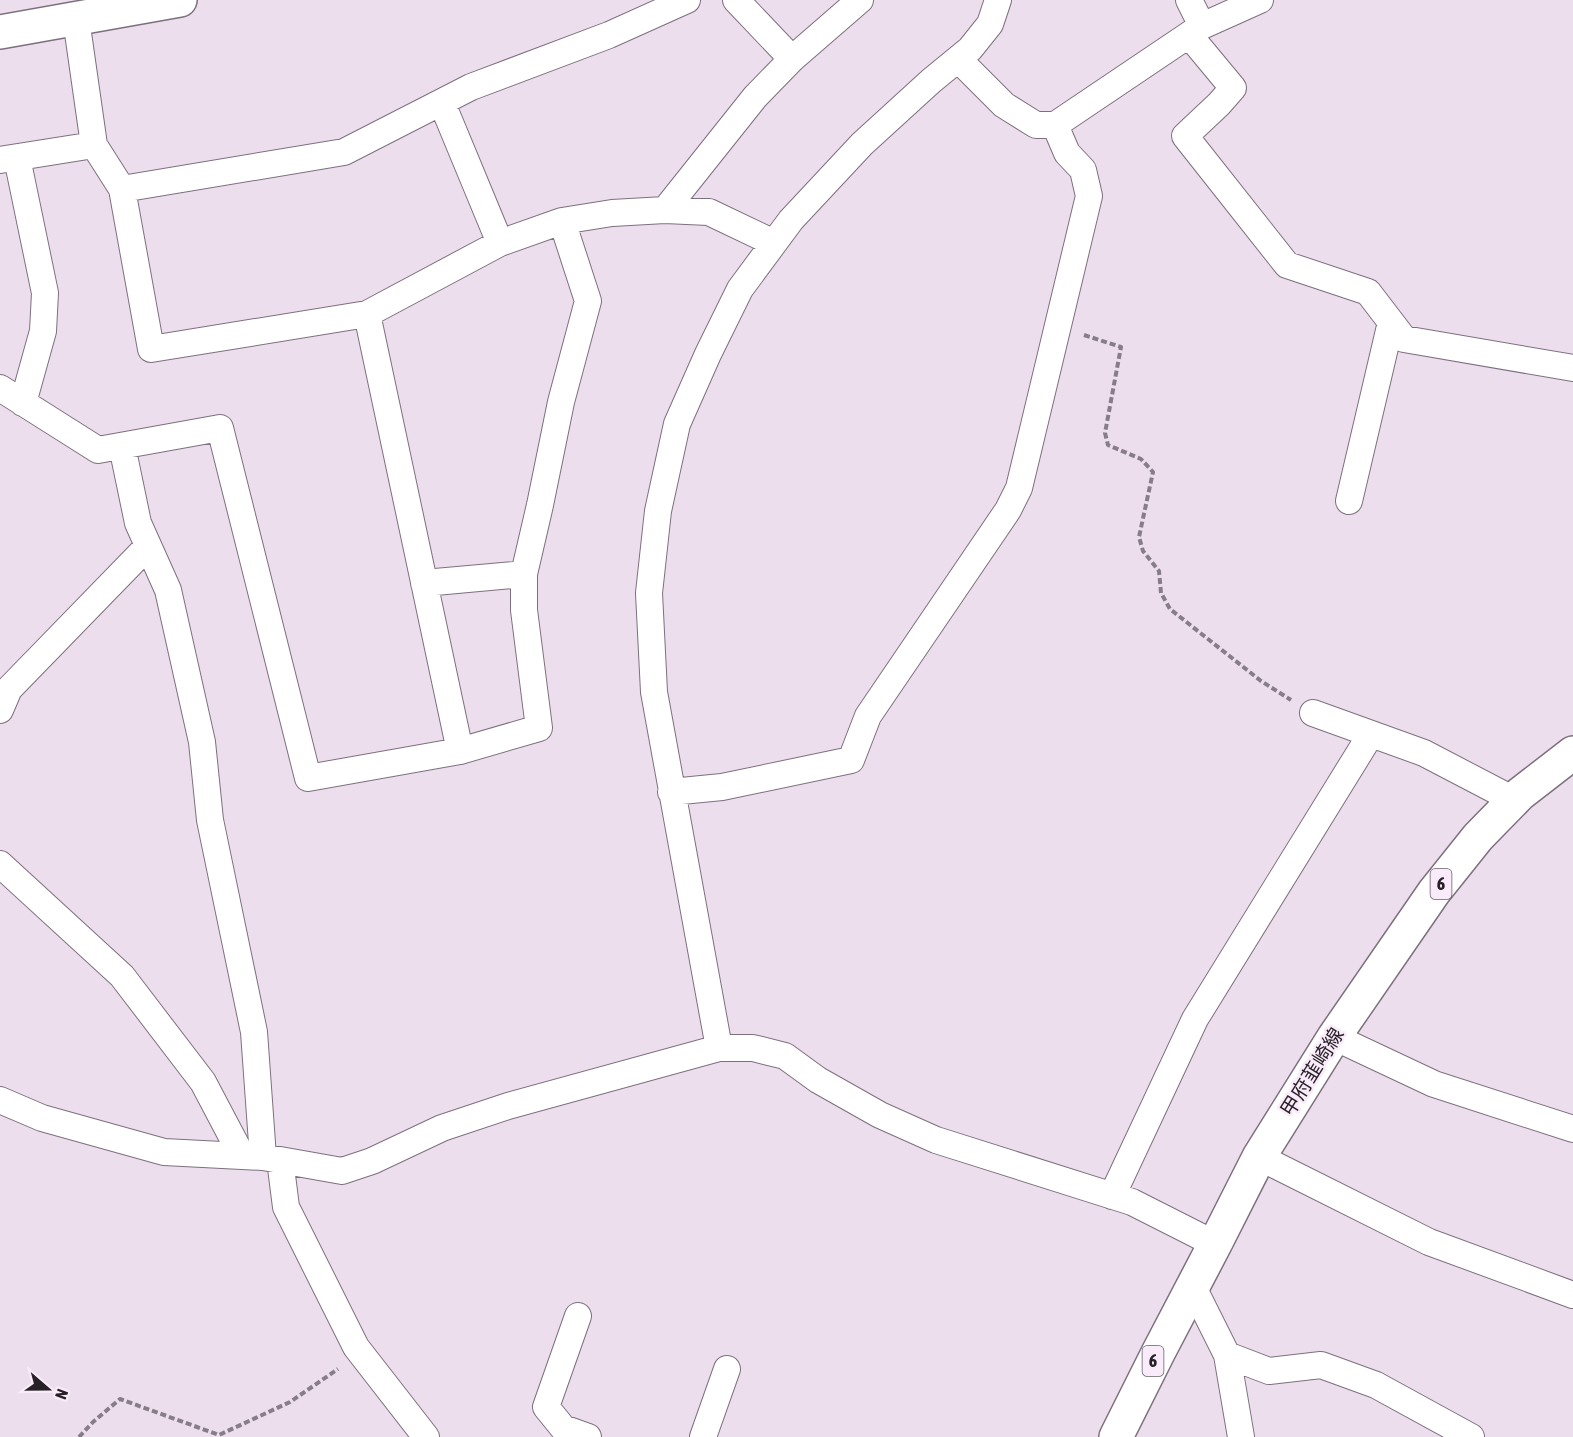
<svg xmlns="http://www.w3.org/2000/svg" width="1573" height="1437" viewBox="0 0 1573 1437" font-family="'Asap Condensed','Noto Sans JP',sans-serif">
	<style>
		.lines { fill: none; stroke-linecap: round; stroke-linejoin: round }
		.street-casing { stroke: #7d707e; stroke-width: 28 }
		.secondary-casing { stroke: #7d707e; stroke-width: 36 }
		.primary-casing { stroke: #7d707e; stroke-width: 36 }
		.path { stroke: #877d88; stroke-width: 4; stroke-dasharray: 6 3; stroke-linecap: butt }
		.street { stroke: #fff; stroke-width: 26 }
		.secondary { stroke: #fff; stroke-width: 33 }
		.primary { stroke: #fff; stroke-width: 33 }
		.labels { text-anchor: middle; stroke-width: 5; stroke-linejoin: round; paint-order: stroke }
		.shield { fill: #faebfb; stroke: #665e67; stroke-width: 1.5 }
		.shield-label { font-size: 18px; font-weight: bold; fill: #272127 }
		.street-label { font-size: 20px; fill: #272127; stroke: #faebfb }
	</style>
	<rect width="100%" height="100%" fill="#eddeee"/>
	<g class="lines">
		<defs>
			<path id="street" d="M736 0 792 59
				M1189 0 1202 26
				M76 19 94 145 122 189 151 349 367 314 500 243 562 221 612 213 665 210 709 212 774 243
				M1189 35 1233 88 1219 104 1185 136 1287 265 1368 292 1404 339 1573 368
				M958 59 1004 105 1036 125H1055L1202 26 1260 0
				M442 103 500 243
				M17 158 45 293 43 331 23 403
				M0 160 94 145
				M122 189 344 152 471 87 609 35 687 0
				M665 210 755 97 792 59 860 0
				M367 314 460 751
				M0 388 98 450 220 428 308 778 460 751 539 728 524 610V574L540 505 561 402 588 301 562 221
				M122 446 138 523 168 590 202 742 210 820 254 1032 263 1157
				M1349 501 1391 322
				M424 583 524 574
				M0 710 9 689 148 546
				M1313 713 1424 753 1514 800
				M671 792 722 787 851 760 868 716 1008 510 1019 488 1089 196 1083 170 1067 153 1055 125
				M0 864 122 976 203 1082 242 1156
				M1334 1037 1434 1084 1573 1129
				M719 1048 654 692 649 593 658 511 677 424 708 354 740 289 791 220 862 144 931 81 970 49 990 24 998 0
				M0 1100 42 1118 164 1152 263 1157 342 1171 372 1161 442 1128 508 1106 719 1048H753L785 1056 818 1080 880 1115 936 1140 1132 1202 1215 1244
				M1259 1157 1429 1242 1573 1295
				M280 1160 286 1207 356 1347 426 1437
				M1112 1196 1195 1019 1371 734
				M1193 1287 1227 1355 1241 1437
				M578 1316 546 1407 563 1428 588 1437
				M1227 1355 1269 1371 1321 1365 1376 1385 1471 1437
				M703 1437 727 1369"/>
			<path id="secondary" d="M0 32 180 0"/>
			<path id="primary" d="M1116 1437 1158 1353 1215 1244 1259 1157 1334 1037 1434 892 1478 837 1520 794 1573 753"/>
		</defs>
		<use href="#street" class="street-casing"/>
		<use href="#secondary" class="secondary-casing"/>
		<use href="#primary" class="primary-casing"/>
		<path class="path" d="M1084 335 1121 347 1105 433 1108 445 1141 459 1153 472 1139 537 1143 551 1159 571 1161 593 1170 609 1261 681 1291 700
			M79 1437 93 1422 120 1399 219 1435 290 1402 338 1369"/>
		<use href="#street" class="street"/>
		<use href="#secondary" class="secondary"/>
		<use href="#primary" class="primary"/>
	</g>
	<g class="labels">
		<g class="shield">
			<rect x="1430.5" y="869" width="21" height="30" rx="4.5"/>
			<rect x="1142.5" y="1346" width="21" height="30" rx="4.5"/>
		</g>
		<g class="shield-label">
			<text x="1441" y="890">6</text>
			<text x="1153" y="1367">6</text>
		</g>
		<g class="street-label">
			<text transform="translate(1312 1072) rotate(-58)" y="7">甲府韮崎線</text>
		</g>
	</g>
	<g transform="translate(48 1389) rotate(110)" stroke="#faebfb" stroke-width="4.5" paint-order="stroke">
	<path d="M0-4.5L10 22L0 15L-10 22Z" fill="#272127"/>
	<text y="-9" font-size="16" font-weight="bold" text-anchor="middle" fill="#272127">N</text>
	</g>
</svg>
